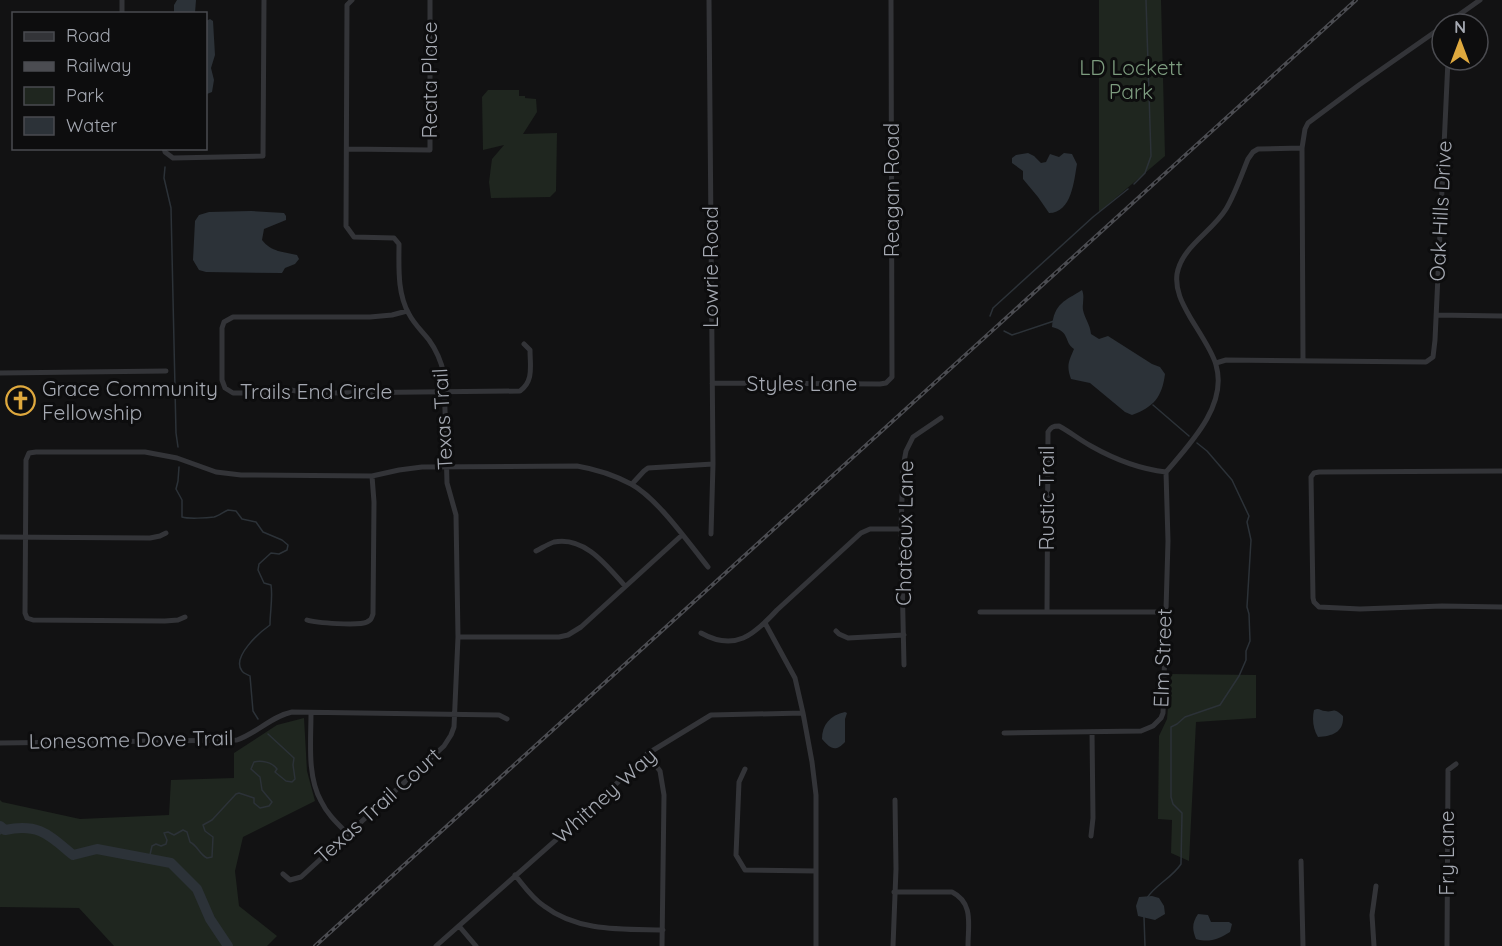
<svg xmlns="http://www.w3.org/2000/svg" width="1502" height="946" viewBox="0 0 1502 946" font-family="Quicksand,sans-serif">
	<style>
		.green { fill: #1f261f }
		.water { fill: #2c3238 }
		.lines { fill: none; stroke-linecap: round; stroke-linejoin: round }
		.stream { stroke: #2c3238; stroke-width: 1.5 }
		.river { stroke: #2c3238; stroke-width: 10 }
		.street { stroke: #333438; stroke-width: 5 }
		.rail-casing { stroke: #4b4c51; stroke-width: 4 }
		.rail { stroke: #0d0d0e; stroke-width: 1.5; stroke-dasharray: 4.5; stroke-linecap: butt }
		.labels { text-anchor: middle; stroke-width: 6; stroke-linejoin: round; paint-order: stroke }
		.park-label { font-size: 21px; fill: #7d9c7f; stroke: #0d0d0e }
		.street-label { font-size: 21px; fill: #a5a9b2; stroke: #0d0d0e }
		.poi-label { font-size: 21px; fill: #a5a9b2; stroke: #0d0d0e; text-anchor: start }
	</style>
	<rect width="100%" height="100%" fill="#121213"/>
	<path class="green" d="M1099 0H1161L1165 156 1099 212Z
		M488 90H519V96H525V98L536 99 537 112 523 134 557 133 556 191 550 197 491 198 489 182 492 159 504 145 483 150 482 97Z
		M1171 674 1256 675V718L1196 722 1189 861 1171 853 1172 820 1158 819 1159 736 1167 719Z
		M304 718 307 771 315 801 243 837 235 871 239 906 277 936 267 946H114L79 908 0 907V800L2 802 80 819 169 815 171 780 234 778V753L277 725Z"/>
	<path class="water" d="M177 0H196L195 13H174V5Z
		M210 19 213 21 215 55 211 68 214 80 212 92 207 94H206V21Z
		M1028 153 1034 156 1041 163 1046 162 1050 154 1059 157 1064 153 1072 154 1077 164C1074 180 1072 213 1049 213L1038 197 1023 179V171L1012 163V158L1016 155Z
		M251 211 284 213 286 216V220L264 229 262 240C271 252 284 252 297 255L299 259 295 264 285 268 282 273 206 272 199 270 193 260 195 221 199 215 209 212Z
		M1082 290C1085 297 1082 303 1083 310 1085 319 1090 324 1091 334L1099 339 1108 336 1152 364 1160 367 1165 374C1162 397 1154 407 1132 415L1125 412 1090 383 1071 379C1066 365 1069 361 1074 349 1063 341 1071 332 1052 327 1054 303 1065 301 1082 290Z
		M1317 709C1320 709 1322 711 1325 711 1334 713 1332 706 1343 716 1344 732 1333 736 1318 737 1313 729 1312 719 1314 710Z
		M845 712 847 713 845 719V742C835 753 830 748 822 739 822 725 830 715 845 712Z
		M1152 896 1159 898 1164 906 1165 914 1155 920 1138 916 1136 906 1139 897Z
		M1198 914 1208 915 1211 922H1229L1232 924 1230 932C1219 939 1209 943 1196 939 1192 929 1192 923 1198 914Z"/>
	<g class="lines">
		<path class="stream" d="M165 167 164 178 171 208 176 433 178 447
			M1134 184 1145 173 1151 156 1146 0
			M990 316 993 308 1093 217 1128 189
			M1004 331 1012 335 1054 321
			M1153 405 1189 436
			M179 467 178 481 176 489 182 500V517C188 519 207 518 214 517 219 516 223 512 228 510L236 511 242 519 256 522 263 532 282 540 288 545 287 550 279 554 271 553 259 564 258 570 264 583 271 585C273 597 270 612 270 625 260 632 231 657 242 671 243 673 248 675 250 676L253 711 258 719
			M0 834 5 830
			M149 859 152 846 156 844 161 846 166 844 167 840 164 833 168 832 174 835 183 830 187 832 190 842C198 846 199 854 207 858L212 857 213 837 205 831 203 825 212 820 236 794 239 793 254 798V803L260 808 269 806 272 802 262 790 260 777 251 769 254 762C261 760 272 762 277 769L275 772 286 781 292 782 295 779 293 765 294 758 268 734
			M1147 898C1156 884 1172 878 1181 864L1182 813 1173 804 1171 797V727L1177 724 1185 717 1220 705 1239 676 1246 660V651L1250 641 1249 614 1247 607 1251 540 1247 522 1249 516 1232 480 1207 451 1197 443
			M1144 917 1145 946"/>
		<path class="river" d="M0 826 5 830C39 823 49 835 73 855L97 849 171 863 197 889 210 919 228 946"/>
		<path class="street" d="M122 0V14
			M709 0 713 464 711 534
			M1446 24 1480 0
			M164 148 165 152 173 158 263 156 264 0
			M347 149 430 150V0
			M407 311 392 315 370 317H233L224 322 222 328V380L225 388 233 393H263L285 389 302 392 330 393 520 391C534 381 530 366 530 350L524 344
			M1436 315 1502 316
			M1303 361 1302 148 1305 129 1308 123 1359 85 1442 27
			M1216 363 1226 360 1426 362 1433 357 1435 340 1448 60
			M0 373 166 371
			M712 383 880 384 886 383 892 377 891 0
			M1502 471 1319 472 1314 473 1311 477 1313 598 1314 602 1319 607 1360 609 1442 606 1502 607
			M632 484 644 471 648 468 713 464
			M0 537 150 538 160 536 166 533
			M536 551C542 548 548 544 554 542 585 536 607 566 625 586
			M980 612H1165
			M1047 612 1048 432C1051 427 1053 426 1059 426 1070 432 1080 440 1091 446 1114 459 1139 469 1166 472 1190 444 1228 405 1216 365 1213 352 1197 329 1190 317 1182 303 1175 290 1177 274 1182 246 1212 232 1226 209 1235 194 1241 176 1248 159L1253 152 1258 149 1302 148
			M185 617 178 620 165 621 33 620 27 618 25 613 26 460 29 453 36 452H145L177 458 216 472 241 475 372 476 399 470 422 467 577 466C595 469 614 475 631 484 657 498 688 542 708 567
			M307 620C316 623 359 626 367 622 372 619 371 619 373 614L374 502 372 476
			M765 623 795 678 803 713 812 762 816 795V946
			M836 631 839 634 848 638 904 635
			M701 633C735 652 754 635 777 610L861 533 870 529H901
			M458 637H559L568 635 581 627 682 535
			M904 665 901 529 903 467 906 451 913 437 941 418
			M311 713C311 741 307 776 321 801 327 814 338 824 348 834
			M1004 733 1141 731 1153 726 1161 718 1163 713 1168 541 1166 472
			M0 743 237 740C257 733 272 716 292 712L499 715 507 719
			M647 754 660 771 664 795 662 946
			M745 769 739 782 736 855 745 870 816 871
			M1091 836 1093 818 1092 732
			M1301 861 1303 946
			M283 874 290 880 301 877 444 746 451 735 454 727 458 637 456 515 447 483 444 374C441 361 437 351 429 340 422 331 414 324 409 314 397 293 399 267 399 244L394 238 354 237 346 226 347 5 352 0
			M515 875C524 886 532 898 544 906 578 932 622 929 663 930
			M894 892H952C974 903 968 925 968 946
			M459 926 476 946
			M436 946 583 816 647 754 711 715 803 713
			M893 946 896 869 895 800
			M1374 946 1372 915 1376 886
			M1447 946 1448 770 1456 764"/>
		<defs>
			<path id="rail" d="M315 946 1356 0"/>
		</defs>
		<use href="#rail" class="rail-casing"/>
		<use href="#rail" class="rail"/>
	</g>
	<defs>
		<symbol id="church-ring" viewBox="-11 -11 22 22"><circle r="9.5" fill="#0d0d0e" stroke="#dfa93e" stroke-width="1.5"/><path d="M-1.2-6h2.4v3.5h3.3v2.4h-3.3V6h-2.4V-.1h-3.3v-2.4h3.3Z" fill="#dfa93e"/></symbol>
	</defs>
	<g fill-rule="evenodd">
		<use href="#church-ring" x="4" y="384" width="33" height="33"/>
	</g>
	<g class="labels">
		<g class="park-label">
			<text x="1131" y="75">LD Lockett<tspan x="1131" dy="24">Park</tspan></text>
		</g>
		<g class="street-label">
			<text transform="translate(430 80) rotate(-90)" y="7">Reata Place</text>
			<text transform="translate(892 190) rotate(-90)" y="7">Reagan Road</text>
			<text transform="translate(1441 211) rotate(-87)" y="7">Oak Hills Drive</text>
			<text transform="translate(711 267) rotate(-90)" y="7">Lowrie Road</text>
			<text x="802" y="391">Styles Lane</text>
			<text x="316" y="399">Trails End Circle</text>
			<text transform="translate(443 419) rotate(-93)" y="7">Texas Trail</text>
			<text transform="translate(1047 498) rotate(-90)" y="7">Rustic Trail</text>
			<text transform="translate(905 533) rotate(-89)" y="7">Chateaux Lane</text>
			<text transform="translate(1163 658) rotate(-88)" y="7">Elm Street</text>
			<text transform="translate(131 740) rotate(-1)" y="7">Lonesome Dove Trail</text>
			<text transform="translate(605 796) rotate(-42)" y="7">Whitney Way</text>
			<text transform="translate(378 806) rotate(-42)" y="7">Texas Trail Court</text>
			<text transform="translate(1447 853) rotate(-90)" y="7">Fry Lane</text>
		</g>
		<g class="poi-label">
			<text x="42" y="396">Grace Community<tspan x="42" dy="24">Fellowship</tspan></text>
		</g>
	</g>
	<rect x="12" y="12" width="195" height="138" fill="#0d0d0e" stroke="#4a4b50" stroke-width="1.5"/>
	<rect x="24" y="32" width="30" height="9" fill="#333438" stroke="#4a4b50" stroke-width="1.5"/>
	<text x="66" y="42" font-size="18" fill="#a5a9b2">Road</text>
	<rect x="24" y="62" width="30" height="9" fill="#4b4c51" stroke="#4a4b50" stroke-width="1.5"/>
	<text x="66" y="72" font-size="18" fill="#a5a9b2">Railway</text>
	<rect x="24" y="87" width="30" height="18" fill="#1f261f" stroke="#4a4b50" stroke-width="1.5"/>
	<text x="66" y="102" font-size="18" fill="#a5a9b2">Park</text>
	<rect x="24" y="117" width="30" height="18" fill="#2c3238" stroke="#4a4b50" stroke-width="1.5"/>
	<text x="66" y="132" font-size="18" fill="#a5a9b2">Water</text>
	<g transform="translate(1460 42)"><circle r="28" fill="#0d0d0e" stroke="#4a4b50" stroke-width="1.5"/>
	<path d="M0-4.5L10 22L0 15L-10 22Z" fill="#dfa93e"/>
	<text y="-9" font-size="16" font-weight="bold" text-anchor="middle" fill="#a5a9b2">N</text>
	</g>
</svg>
